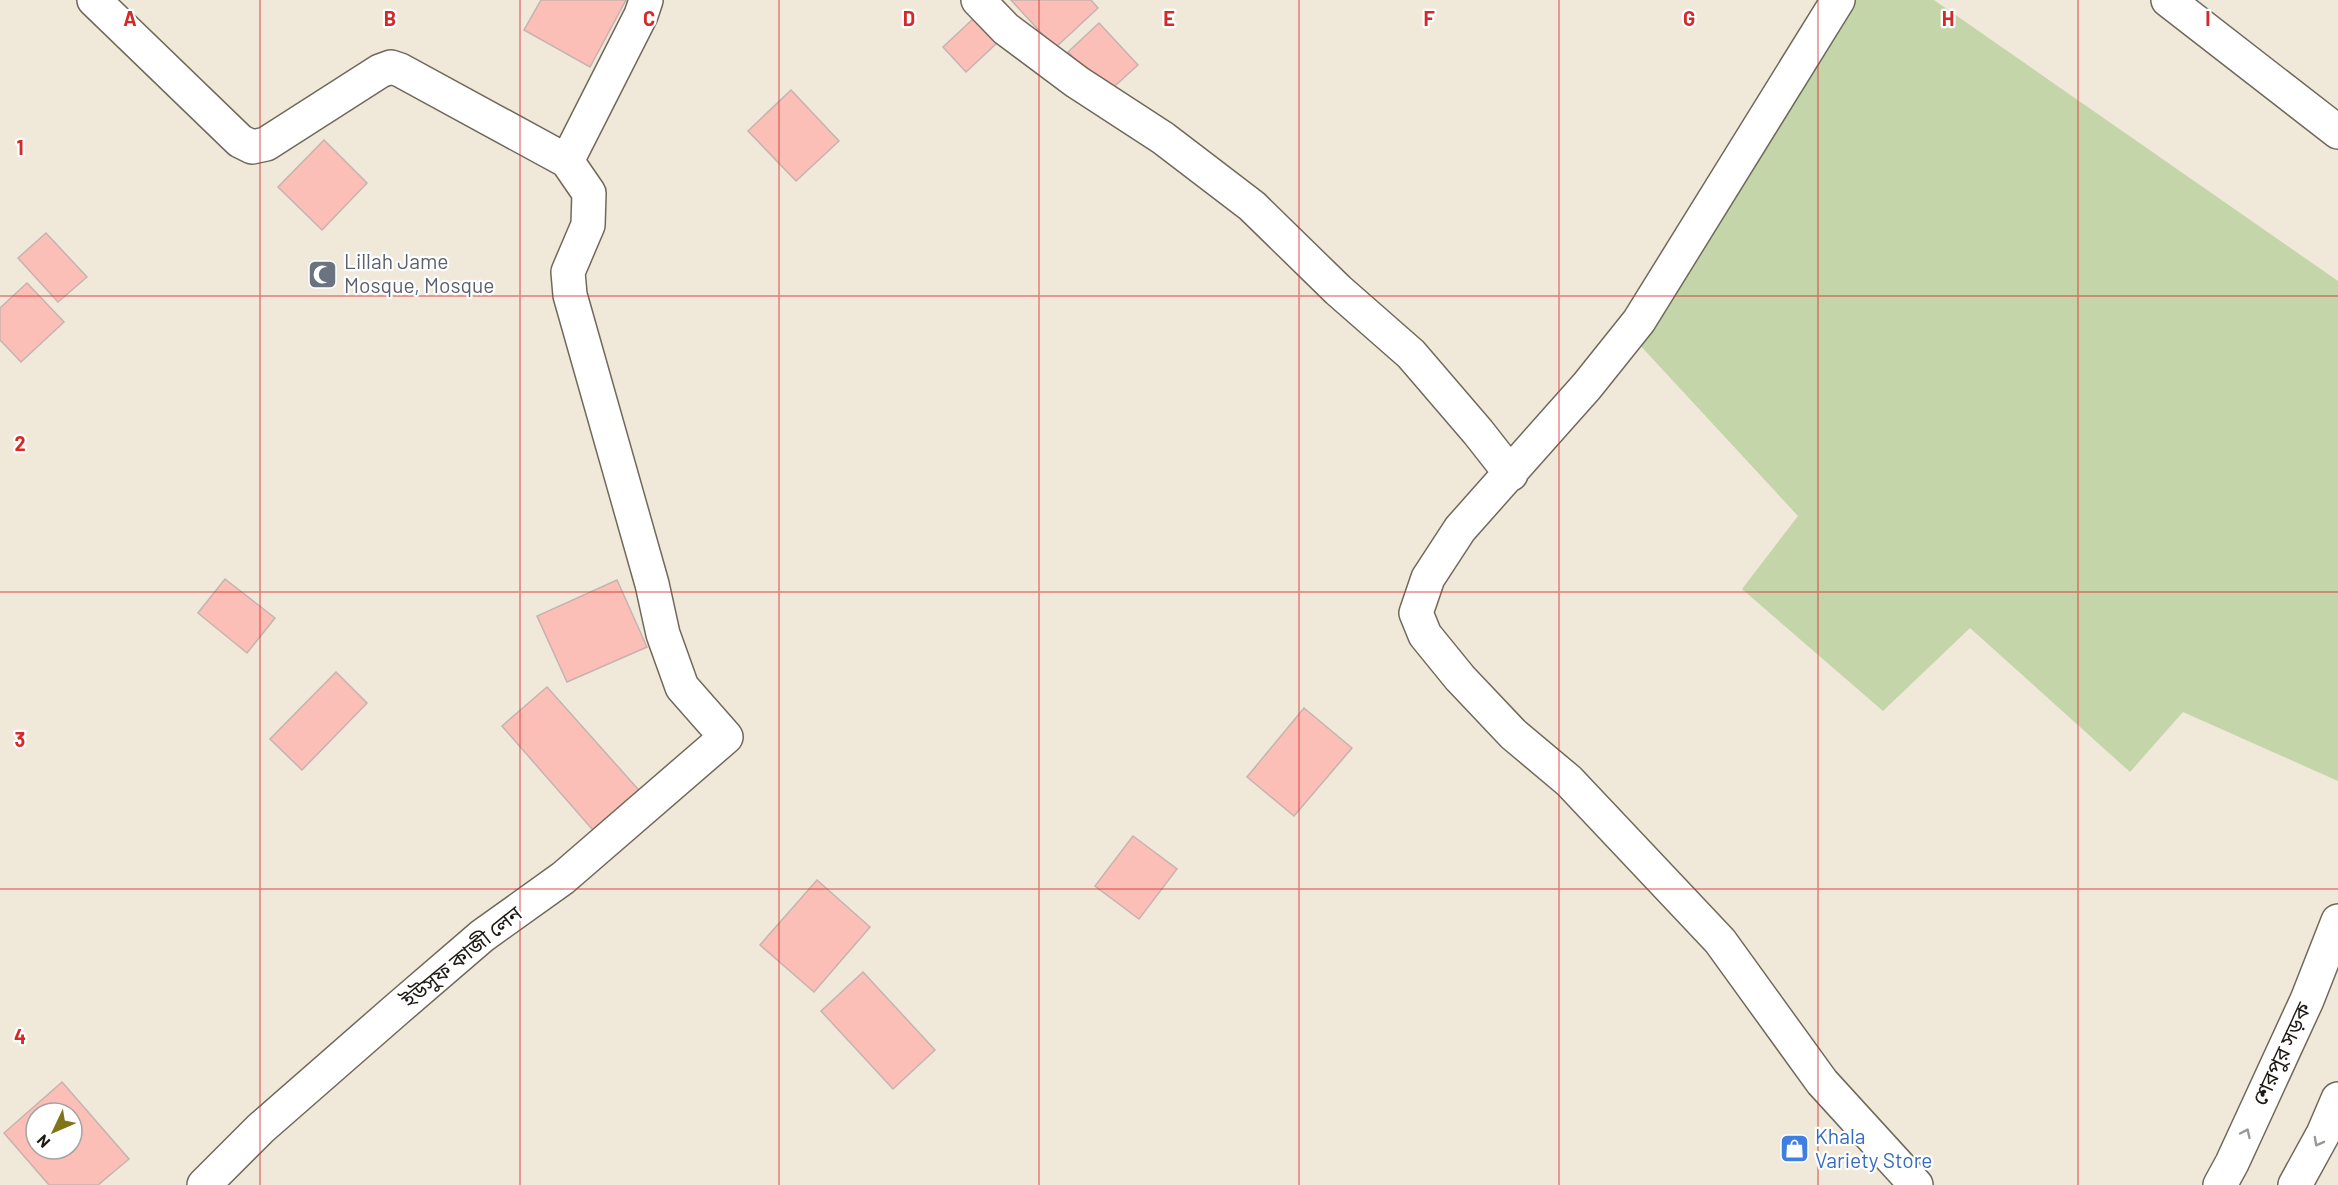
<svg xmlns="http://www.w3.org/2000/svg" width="2338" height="1185" viewBox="0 0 2338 1185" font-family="Barlow,'Noto Sans Bengali',sans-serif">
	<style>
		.green { fill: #c5d5aa }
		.building { fill: #fcbfb7; stroke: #c6b2af; stroke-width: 1.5; fill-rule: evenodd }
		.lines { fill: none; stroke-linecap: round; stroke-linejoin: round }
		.minor-casing { stroke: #70695b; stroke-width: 36 }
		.tertiary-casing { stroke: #70695b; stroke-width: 36 }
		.trunk-casing { stroke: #70695b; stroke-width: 36 }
		.minor { stroke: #fff; stroke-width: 33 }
		.tertiary { stroke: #fff; stroke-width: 33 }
		.trunk { stroke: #fff; stroke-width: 33 }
		.oneway { stroke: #999895 }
		.grid { fill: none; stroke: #d62828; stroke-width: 1.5; stroke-opacity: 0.55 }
		.labels { text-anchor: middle; stroke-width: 4.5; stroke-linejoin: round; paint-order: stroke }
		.worship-label { font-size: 21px; fill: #5b616d; stroke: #fff; text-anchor: start }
		.street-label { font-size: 21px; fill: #1d1a14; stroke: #fff }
		.shop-label { font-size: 21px; fill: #366cbe; stroke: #fff; text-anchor: start }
		.grid-label { font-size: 20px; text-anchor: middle; font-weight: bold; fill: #d62828; stroke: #fff; stroke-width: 4.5; stroke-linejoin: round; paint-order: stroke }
	</style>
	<rect width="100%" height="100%" fill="#f0e8d8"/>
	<path class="green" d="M1848 0H1934L2338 281V781L2183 712 2130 772 1970 628 1883 711 1742 589 1798 516 1637 342Z"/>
	<path class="building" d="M541 0H626L590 67 524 30Z
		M1011 0H1091L1098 8 1055 48Z
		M974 18 997 43 966 72 943 47Z
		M1099 23 1138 65 1107 93 1068 52Z
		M791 90 839 141 796 181 748 131Z
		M324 140 367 183 322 230 278 187Z
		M46 233 87 277 58 302 18 258Z
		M27 283 64 322 21 362 0 340V308Z
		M225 579 275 618 247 653 198 613Z
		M617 580 647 647 567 682 537 616Z
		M336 672 367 703 302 770 270 739Z
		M547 687 645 797 599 837 502 726Z
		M1304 708 1352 748 1294 816 1247 777Z
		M1133 836 1177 869 1139 919 1095 886Z
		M817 880 870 927 814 992 760 945Z
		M863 972 935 1050 893 1089 821 1011Z
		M62 1082 129 1159 98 1185H49L4 1133ZM36 1113H72V1149H36Z"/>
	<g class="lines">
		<defs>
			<path id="minor" d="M94 0 240 141 252 147 266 144 380 71 391 67 400 70 567 161
				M978 0 1006 29 1077 82 1163 138 1252 206 1338 290 1411 354 1478 432 1511 474
				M1838 0 1639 321 1587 386 1460 529 1428 578 1416 613 1425 635 1460 678 1513 734 1569 781 1720 941 1822 1082 1916 1185
				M204 1185 261 1128 396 1010 482 936 563 878 726 737 682 687 663 634 652 584 570 295 568 272 588 225 589 193 567 161 641 15 646 0"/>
			<path id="tertiary" d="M2168 0 2338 132"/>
			<path id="trunk" d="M2220 1185 2232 1163 2307 1000 2338 921
				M2295 1185 2323 1134 2338 1099"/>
		</defs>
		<use href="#minor" class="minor-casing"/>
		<use href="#tertiary" class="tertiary-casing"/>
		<use href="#trunk" class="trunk-casing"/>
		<use href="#minor" class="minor"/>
		<use href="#tertiary" class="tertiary"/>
		<use href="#trunk" class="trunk"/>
	</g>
	<defs><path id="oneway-chevron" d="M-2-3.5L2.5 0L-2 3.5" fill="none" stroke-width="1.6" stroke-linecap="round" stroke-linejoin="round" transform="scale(1.5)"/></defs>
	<g class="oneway">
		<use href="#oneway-chevron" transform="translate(2246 1133) rotate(-65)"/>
		<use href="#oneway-chevron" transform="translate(2318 1142) rotate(118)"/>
	</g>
	<path class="grid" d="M260 0V1185M520 0V1185M779 0V1185M1039 0V1185M1299 0V1185M1559 0V1185M1818 0V1185M2078 0V1185M0 296H2338M0 592H2338M0 889H2338"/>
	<defs>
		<symbol id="mosque-square" viewBox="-11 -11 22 22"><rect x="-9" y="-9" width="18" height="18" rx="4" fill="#6b7280" stroke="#fff"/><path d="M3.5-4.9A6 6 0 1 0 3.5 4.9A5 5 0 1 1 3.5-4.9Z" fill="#fff"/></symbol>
		<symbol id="shop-square" viewBox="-11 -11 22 22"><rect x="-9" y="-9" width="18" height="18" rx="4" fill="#3f7fe0" stroke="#fff"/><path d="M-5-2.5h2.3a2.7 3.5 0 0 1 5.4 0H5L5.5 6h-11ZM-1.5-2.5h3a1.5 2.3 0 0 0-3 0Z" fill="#fff"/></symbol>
	</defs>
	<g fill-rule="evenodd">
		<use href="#mosque-square" x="306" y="258" width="33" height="33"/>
		<use href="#shop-square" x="1778" y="1132" width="33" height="33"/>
	</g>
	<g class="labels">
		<g class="worship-label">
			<text x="344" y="269">Lillah Jame<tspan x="344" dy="24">Mosque, Mosque</tspan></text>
		</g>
		<g class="street-label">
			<text transform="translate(462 957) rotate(-39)" y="7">ইউসুফ কাজী লেন</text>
			<text transform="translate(2282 1054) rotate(-65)" y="7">শেরপুর সড়ক</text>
		</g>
		<g class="shop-label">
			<text x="1815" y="1144">Khala<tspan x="1815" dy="24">Variety Store</tspan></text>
		</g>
	</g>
	<g class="grid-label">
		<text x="130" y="26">A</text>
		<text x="390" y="26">B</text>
		<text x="649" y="26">C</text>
		<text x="909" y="26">D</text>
		<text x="1169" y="26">E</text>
		<text x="1429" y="26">F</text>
		<text x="1689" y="26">G</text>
		<text x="1948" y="26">H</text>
		<text x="2208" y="26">I</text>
		<text x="20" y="155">1</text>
		<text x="20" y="451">2</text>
		<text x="20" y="747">3</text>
		<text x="20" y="1044">4</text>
	</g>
	<g transform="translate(54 1131) rotate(226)"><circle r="28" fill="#ffffff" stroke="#a5a3a1" stroke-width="1.5"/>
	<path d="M0-4.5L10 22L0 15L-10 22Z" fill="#817416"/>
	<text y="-9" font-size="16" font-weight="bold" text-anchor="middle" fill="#1d1a14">N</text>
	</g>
</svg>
